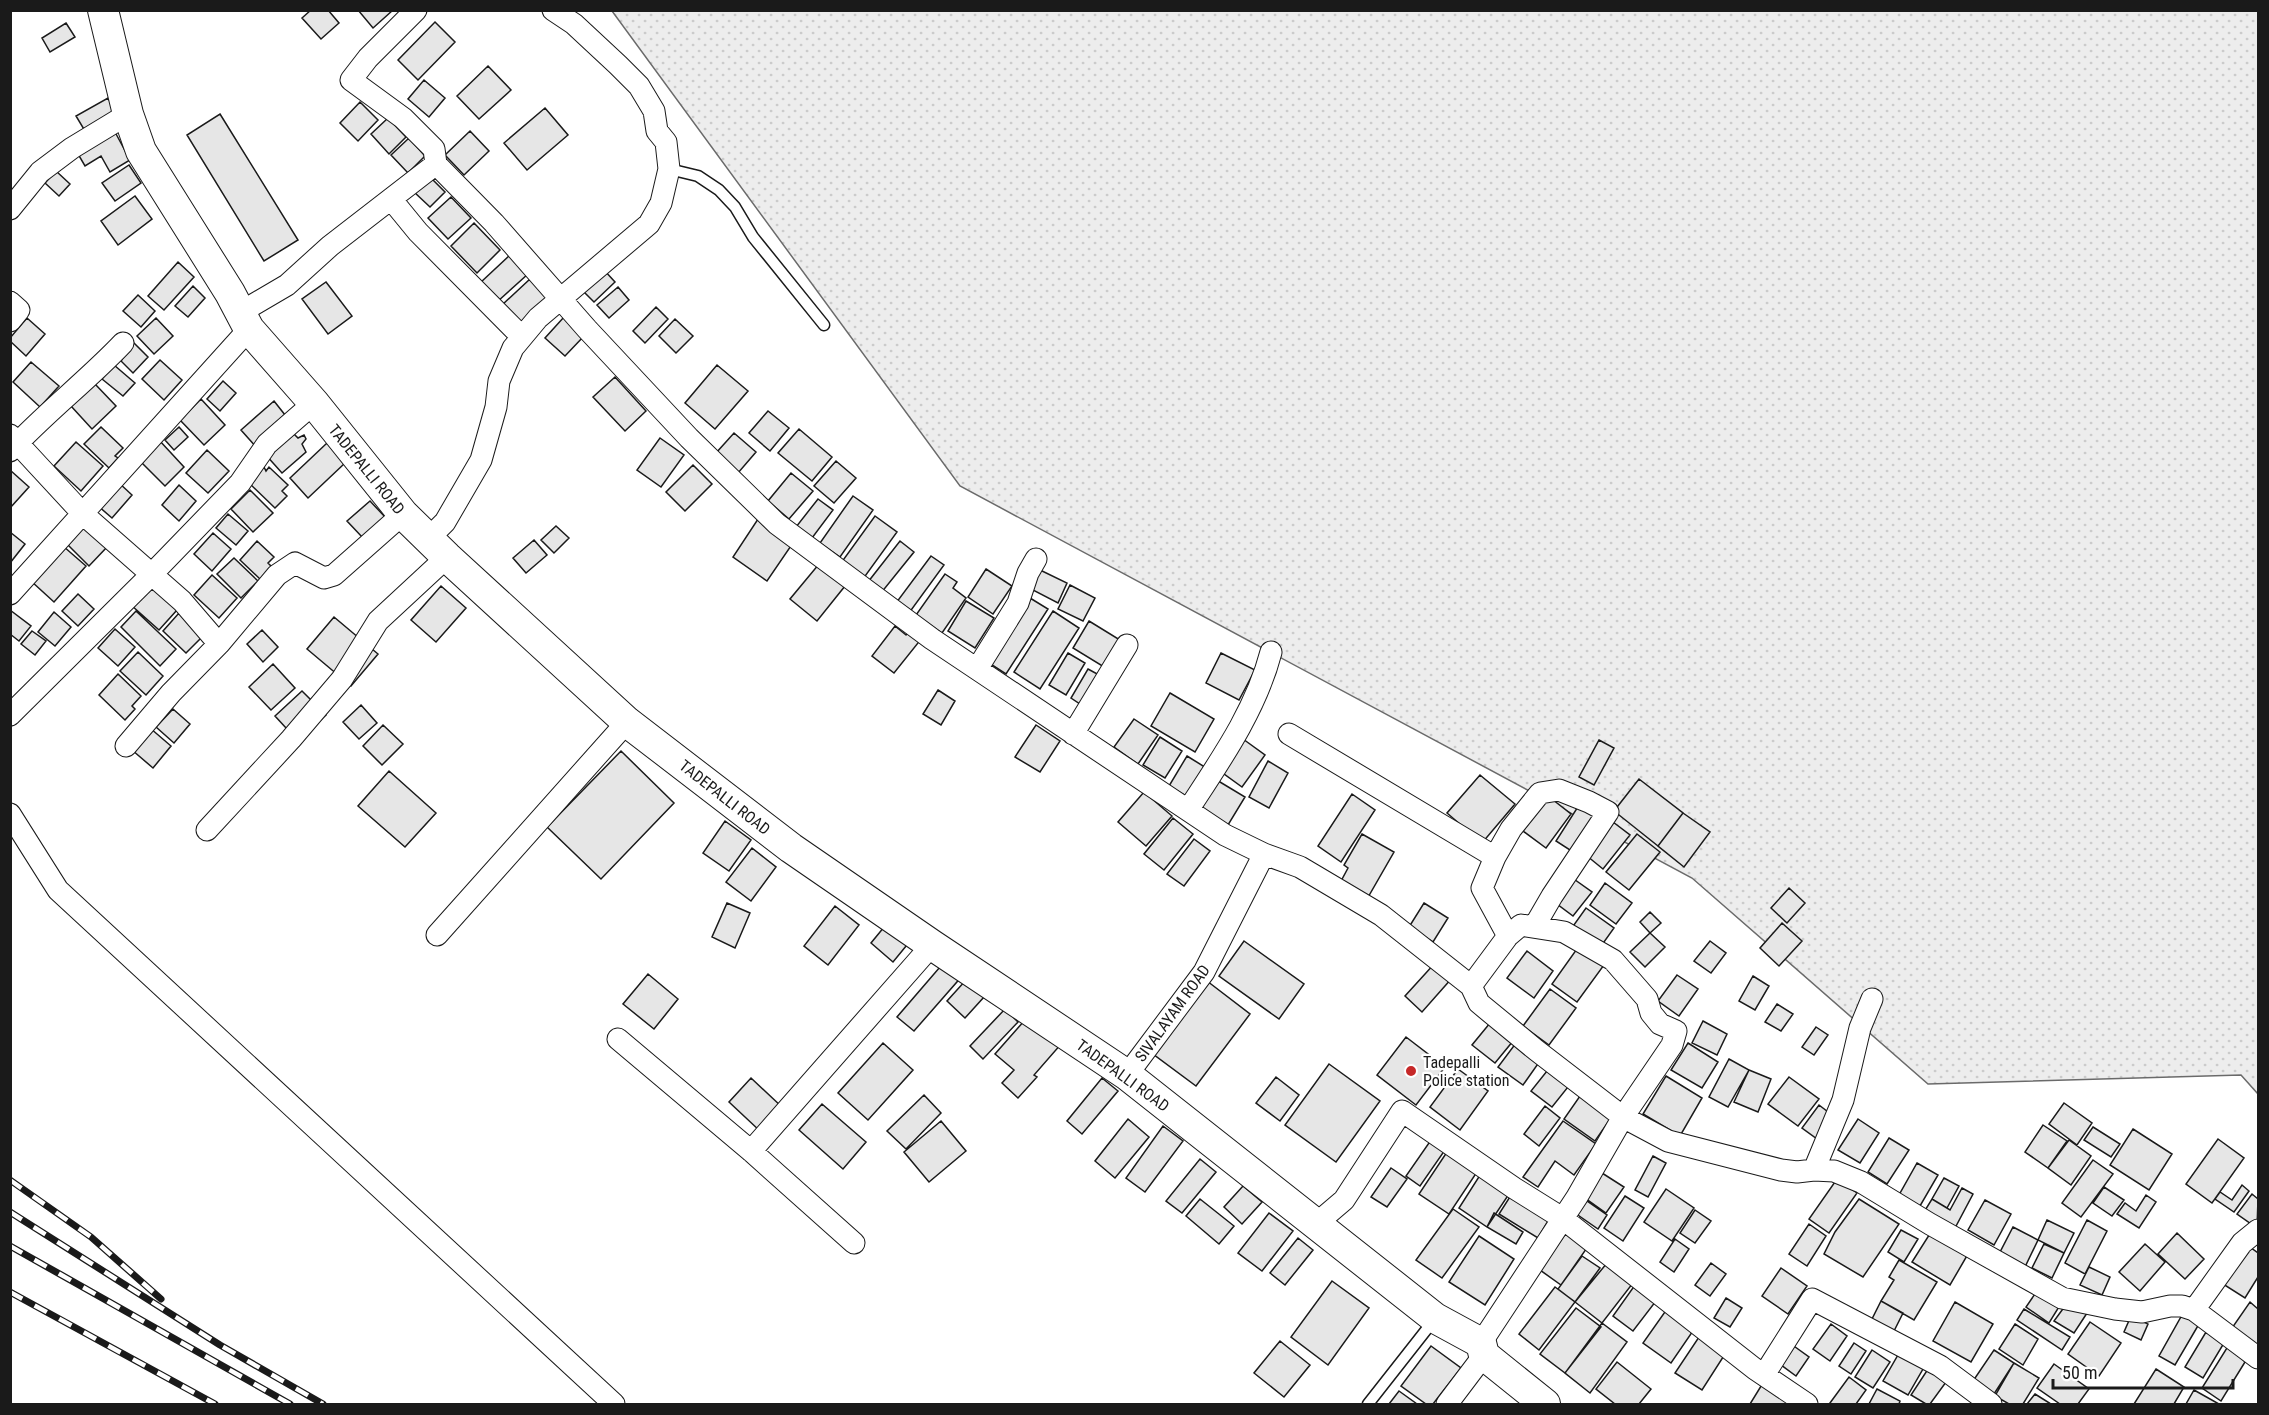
<svg xmlns="http://www.w3.org/2000/svg" width="2269" height="1415" viewBox="0 0 2269 1415" font-family="'Roboto Condensed',sans-serif">
	<style>
		.grass { fill: url(#grass-dots); stroke: #6a6a6a; stroke-width: 1.5 }
		.building { fill: #e6e6e6; stroke: #1a1a1a; stroke-width: 1.5 }
		.lines { fill: none; stroke-linecap: round; stroke-linejoin: round }
		.lane-casing { stroke: #1a1a1a; stroke-width: 13 }
		.street-casing { stroke: #1a1a1a; stroke-width: 23 }
		.secondary-casing { stroke: #1a1a1a; stroke-width: 32 }
		.lane { stroke: #fff; stroke-width: 10 }
		.street { stroke: #fff; stroke-width: 21 }
		.secondary { stroke: #fff; stroke-width: 30 }
		.rail-casing { stroke: #1a1a1a; stroke-width: 7 }
		.rail { stroke: #fff; stroke-width: 4.5; stroke-dasharray: 14; stroke-linecap: butt }
		.poi-dot { fill: #c62828; stroke: #fff; stroke-width: 2 }
		.labels { text-anchor: middle; stroke-width: 4.5; stroke-linejoin: round; paint-order: stroke }
		.street-label { font-size: 16px; fill: #1a1a1a; stroke: #fff }
		.poi-label { font-size: 16px; fill: #1a1a1a; stroke: #fff; text-anchor: start }
	</style>
	<defs>
		<pattern id="grass-dots" width="8" height="8" patternUnits="userSpaceOnUse" patternTransform="scale(1.5)"><rect width="8" height="8" fill="#ededed"/><path d="M2 2h.1M6 6h.1" fill="none" stroke="#cbcbcb" stroke-width="1.8" stroke-linecap="round"/></pattern>
	</defs>
	<rect width="100%" height="100%" fill="#fff"/>
	<path class="grass" d="M612 11H2258V1094L2241 1075 1928 1084 1692 878 960 486Z"/>
	<path class="building" d="M311 10H328L339 23 321 39 302 18Z
		M358 10H393L373 28Z
		M435 22 455 42 418 80 398 60Z
		M66 23 75 37 50 52 42 38Z
		M488 66 511 90 479 119 457 96Z
		M424 80 445 98 429 117 408 99Z
		M108 98 117 114 85 131 76 116Z
		M360 102 378 120 358 141 340 123Z
		M545 108 568 135 527 170 504 143Z
		M220 114 298 240 264 261 187 135Z
		M388 118 406 137 389 154 371 134Z
		M470 131 489 151 464 175 445 155Z
		M115 132 130 160 110 172 101 156 85 166 78 154Z
		M409 138 425 156 408 173 391 155Z
		M129 165 141 183 115 201 102 183Z
		M56 171 70 184 59 196 45 183Z
		M429 176 445 192 430 207 413 191Z
		M135 196 152 219 118 245 101 221Z
		M451 197 471 218 448 239 428 218Z
		M474 223 500 250 477 273 451 246Z
		M510 255 528 274 497 302 480 283Z
		M178 262 194 277 164 310 148 296Z
		M604 270 615 282 594 302 583 291Z
		M530 279 548 297 521 324 502 305Z
		M326 282 352 316 328 334 302 299Z
		M193 286 205 298 188 317 175 306Z
		M618 287 629 300 609 318 597 305Z
		M138 295 155 311 141 327 123 311Z
		M656 307 668 319 645 343 633 331Z
		M564 317 584 336 565 356 545 338Z
		M27 318 45 334 26 356 10 341V338Z
		M156 318 173 336 154 354 137 336Z
		M675 319 693 336 676 353 659 336Z
		M133 342 148 357 133 373 121 361Z
		M160 360 182 380 164 400 142 379Z
		M31 362 59 386 40 407 13 382Z
		M114 365 135 383 123 396 102 379Z
		M717 365 748 391 715 429 685 403Z
		M615 377 646 411 625 431 593 397Z
		M223 381 236 393 220 411 207 399Z
		M95 384 116 406 92 429 71 406Z
		M201 399 225 425 204 445 180 420Z
		M274 401 289 420 257 448 241 430Z
		M768 411 789 428 770 451 749 433Z
		M101 427 123 448 115 456 118 458 109 468 84 444Z
		M179 427 188 437 174 450 165 440Z
		M799 429 832 457 812 481 778 453Z
		M291 431 298 438 304 435 306 439 302 444 306 452 282 473 265 454Z
		M734 433 756 452 738 473 716 453Z
		M660 438 684 455 661 487 637 470Z
		M159 440 184 467 165 486 139 460Z
		M76 442 103 466 81 491 54 466Z
		M327 443 345 463 308 498 290 478Z
		M207 450 229 471 208 493 186 473Z
		M836 461 856 478 834 503 814 486Z
		M263 465 266 471 269 467 288 485 282 491 287 496 275 508 247 481Z
		M693 465 712 484 685 511 666 492Z
		M10 470 29 487 10 508Z
		M791 473 813 491 789 519 768 501Z
		M118 482 132 495 112 518 97 505Z
		M179 485 196 501 179 521 162 505Z
		M250 490 273 513 253 532 231 509Z
		M853 496 873 510 840 557 820 543Z
		M818 499 833 510 812 538 796 527Z
		M370 501 386 518 363 538 347 521Z
		M228 514 248 531 236 545 216 528Z
		M760 516 795 540 767 581 733 557Z
		M875 516 897 532 863 579 841 563Z
		M84 526 107 547 89 566 67 544Z
		M556 526 569 538 554 553 541 540Z
		M10 532 25 544 10 563Z
		M213 533 231 549 212 571 194 554Z
		M534 540 547 555 526 573 513 558Z
		M257 541 274 557 268 563 272 567 261 580 240 560Z
		M900 541 914 552 881 593 868 582Z
		M63 546 86 566 54 602 31 581Z
		M931 556 944 565 909 613 896 603Z
		M234 558 258 581 241 598 217 574Z
		M819 564 845 586 817 621 790 599Z
		M986 569 1012 586 993 614 968 597Z
		M1038 569 1067 583 1058 603 1029 588Z
		M945 574 957 582 953 588 966 598 942 633 916 615Z
		M212 575 237 598 219 618 194 595Z
		M149 585 177 610 159 630 131 605Z
		M1070 585 1095 598 1083 621 1058 609Z
		M441 586 466 608 436 642 411 620Z
		M78 594 94 609 78 626 62 611Z
		M1030 598 1048 609 1006 674 989 663Z
		M966 601 994 618 975 648 948 631Z
		M10 610 31 626 19 641 10 634Z
		M136 611 176 649 160 666 121 627Z
		M1053 611 1079 628 1040 689 1014 672Z
		M54 612 71 627 55 646 38 632Z
		M179 613 203 636 186 653 163 631Z
		M334 617 378 654 351 686 307 649Z
		M1089 621 1120 640 1104 667 1073 648Z
		M895 626 906 635 910 629 922 638 894 673 872 656Z
		M115 629 135 647 118 666 98 648Z
		M262 630 278 647 263 662 247 644Z
		M32 631 46 641 35 655 21 644Z
		M138 652 163 676 146 695 120 671Z
		M1068 653 1085 663 1066 695 1049 685Z
		M1221 653 1255 670 1239 700 1206 683Z
		M273 664 295 688 271 710 249 687Z
		M1088 669 1101 676 1083 706 1071 698Z
		M118 674 141 696 132 706 135 709 125 720 99 695Z
		M938 690 955 701 941 725 923 714Z
		M302 691 326 715 298 741 275 716Z
		M1170 693 1214 719 1195 752 1151 726Z
		M361 705 377 723 359 739 343 722Z
		M173 709 190 724 174 743 156 727Z
		M1134 719 1158 735 1138 764 1114 747Z
		M383 725 403 744 382 765 363 746Z
		M1036 725 1060 741 1040 772 1015 757Z
		M150 728 171 746 153 768 132 750Z
		M1160 737 1182 751 1165 778 1143 765Z
		M1243 739 1265 755 1242 787 1220 771Z
		M1599 740 1614 748 1594 785 1579 777Z
		M621 751 674 803 601 879 547 827Z
		M1187 756 1208 769 1191 799 1169 786Z
		M1268 761 1288 773 1269 808 1249 797Z
		M389 771 436 813 405 847 358 806Z
		M1480 775 1515 804 1482 843 1447 813Z
		M1215 779 1245 797 1228 825 1198 806Z
		M1639 779 1683 813 1658 846 1614 811Z
		M1144 792 1172 816 1146 846 1118 822Z
		M1352 794 1375 810 1341 862 1318 846Z
		M1548 796 1571 814 1546 848 1523 831Z
		M1581 802 1598 813 1573 852 1556 841Z
		M1683 813 1710 832 1684 867 1658 846Z
		M1173 818 1193 834 1164 870 1144 854Z
		M725 821 751 840 729 871 703 853Z
		M1613 822 1630 835 1603 869 1587 856Z
		M1362 834 1394 852 1367 899 1340 883 1348 868 1344 865Z
		M1637 834 1660 852 1629 890 1606 872Z
		M1194 839 1210 851 1184 886 1167 874Z
		M752 848 776 867 751 901 726 882Z
		M1571 877 1592 892 1573 916 1553 901Z
		M1605 883 1632 903 1616 924 1590 905Z
		M1789 888 1805 903 1787 923 1771 908Z
		M727 903 750 913 735 948 712 937Z
		M1424 903 1448 918 1433 942 1409 927Z
		M835 906 859 925 828 965 804 946Z
		M1586 908 1614 928 1599 949 1571 929Z
		M1650 912 1661 923 1650 933 1640 922Z
		M889 921 911 940 893 962 871 943Z
		M1782 923 1802 941 1779 966 1760 948Z
		M1650 933 1665 947 1645 967 1630 952Z
		M1244 941 1304 984 1279 1019 1219 976Z
		M1710 941 1726 953 1711 973 1694 961Z
		M1579 946 1604 965 1577 1002 1552 984Z
		M1527 951 1553 971 1534 998 1507 978Z
		M946 960 963 975 914 1031 897 1017Z
		M1435 963 1452 978 1422 1012 1405 996Z
		M648 974 678 999 654 1029 623 1004Z
		M1677 975 1698 989 1679 1016 1658 1001Z
		M1753 976 1769 986 1755 1010 1739 1001Z
		M966 980 984 997 965 1018 947 1001Z
		M1207 981 1250 1014 1196 1086 1153 1054Z
		M1550 989 1576 1008 1549 1045 1523 1026Z
		M1777 1004 1793 1014 1781 1031 1765 1022Z
		M1005 1009 1018 1022 983 1059 970 1046Z
		M1025 1020 1062 1043 1034 1075 1037 1077 1018 1098 1002 1083 1014 1070 995 1054Z
		M1703 1021 1727 1034 1717 1055 1692 1043Z
		M1490 1023 1513 1041 1495 1063 1472 1045Z
		M1816 1027 1828 1035 1814 1055 1802 1047Z
		M1406 1037 1445 1067 1416 1105 1377 1075Z
		M883 1043 913 1070 868 1120 838 1093Z
		M1516 1043 1540 1061 1523 1085 1498 1067Z
		M1688 1043 1718 1062 1702 1088 1671 1070Z
		M1729 1059 1749 1070 1728 1107 1709 1097Z
		M1329 1064 1380 1101 1336 1162 1285 1125Z
		M1458 1069 1488 1091 1460 1130 1430 1107Z
		M1749 1070 1771 1079 1758 1112 1734 1102Z
		M1547 1071 1568 1087 1552 1107 1531 1091Z
		M1666 1076 1702 1098 1680 1136 1643 1114Z
		M1276 1077 1299 1095 1280 1121 1256 1103Z
		M1789 1077 1819 1099 1798 1126 1768 1104Z
		M751 1078 783 1108 761 1132 729 1102Z
		M1102 1078 1118 1091 1082 1134 1067 1121Z
		M924 1095 941 1113 906 1149 887 1131Z
		M1580 1096 1611 1118 1595 1141 1564 1119Z
		M2064 1103 2092 1123 2077 1145 2049 1124Z
		M822 1104 866 1142 843 1169 799 1130Z
		M1819 1105 1841 1122 1824 1144 1802 1128Z
		M1545 1106 1560 1118 1539 1146 1524 1134Z
		M1128 1119 1149 1137 1115 1178 1095 1161Z
		M1858 1119 1879 1133 1860 1163 1838 1150Z
		M941 1121 966 1151 929 1182 904 1152Z
		M1563 1121 1596 1144 1574 1175 1555 1161 1538 1187 1523 1177Z
		M2043 1125 2067 1141 2048 1168 2025 1152Z
		M1163 1126 1183 1141 1145 1192 1126 1178Z
		M2093 1127 2120 1144 2111 1157 2084 1140Z
		M2133 1129 2172 1154 2149 1190 2110 1165Z
		M1889 1138 1909 1150 1887 1184 1868 1172Z
		M2218 1139 2244 1158 2212 1203 2186 1184Z
		M1431 1140 1445 1150 1420 1186 1406 1176Z
		M2069 1140 2091 1156 2071 1185 2048 1168Z
		M1449 1149 1479 1169 1449 1214 1419 1194Z
		M1653 1156 1666 1163 1648 1197 1635 1190Z
		M1200 1159 1216 1172 1182 1213 1166 1201Z
		M2093 1160 2113 1174 2081 1217 2062 1203Z
		M1917 1163 1938 1175 1920 1206 1899 1195Z
		M1391 1168 1407 1179 1387 1207 1371 1197Z
		M1482 1172 1511 1191 1487 1227 1459 1208Z
		M1602 1173 1624 1187 1606 1213 1585 1198Z
		M1944 1178 1959 1186 1947 1208 1932 1199Z
		M1837 1179 1857 1193 1829 1233 1809 1219Z
		M2242 1185 2249 1191 2234 1212 2215 1199 2220 1192 2232 1200Z
		M1243 1186 1262 1202 1242 1224 1224 1207Z
		M2104 1187 2124 1200 2112 1216 2093 1203Z
		M1962 1188 1973 1194 1955 1228 1924 1212 1932 1199 1950 1210Z
		M1666 1189 1694 1208 1672 1241 1644 1222Z
		M1513 1192 1551 1216 1538 1238 1499 1214Z
		M2252 1194 2258 1199 2257 1228 2237 1214Z
		M2146 1195 2156 1202 2139 1228 2117 1214 2125 1203 2136 1211Z
		M1625 1196 1644 1208 1623 1241 1604 1228Z
		M1200 1199 1234 1226 1219 1244 1186 1216Z
		M1584 1199 1607 1215 1598 1229 1575 1213Z
		M1859 1199 1899 1224 1863 1277 1824 1254 1835 1232Z
		M1985 1200 2011 1214 1994 1245 1968 1230Z
		M1453 1209 1479 1227 1442 1278 1416 1260Z
		M1695 1210 1711 1221 1695 1243 1680 1233Z
		M1269 1213 1293 1231 1262 1271 1238 1253Z
		M1494 1213 1523 1232 1516 1244 1487 1227Z
		M2047 1220 2074 1233 2064 1253 2038 1240Z
		M2087 1220 2107 1231 2085 1274 2065 1263Z
		M1809 1224 1826 1236 1807 1266 1789 1254Z
		M2013 1227 2038 1240 2024 1269 1998 1256Z
		M1568 1230 1589 1245 1561 1285 1540 1270Z
		M1901 1230 1918 1239 1904 1262 1888 1252Z
		M1931 1232 1968 1254 1950 1285 1912 1262Z
		M2177 1233 2204 1259 2185 1279 2158 1254Z
		M1479 1236 1514 1259 1485 1305 1449 1282Z
		M1298 1238 1313 1250 1285 1285 1270 1273Z
		M1675 1239 1689 1249 1674 1272 1660 1262Z
		M2044 1244 2064 1253 2052 1278 2032 1268Z
		M2145 1244 2165 1262 2140 1291 2119 1272Z
		M2247 1245 2258 1253V1277L2245 1298 2223 1284Z
		M1582 1256 1600 1268 1575 1302 1558 1289Z
		M1899 1260 1937 1282 1914 1320 1881 1301 1894 1280 1889 1277Z
		M1607 1263 1633 1283 1602 1323 1575 1302Z
		M1711 1263 1726 1274 1710 1296 1695 1285Z
		M2089 1267 2110 1277 2102 1295 2080 1285Z
		M1781 1268 1807 1286 1788 1314 1762 1296Z
		M1332 1281 1369 1308 1328 1365 1291 1337Z
		M1635 1285 1656 1301 1633 1331 1613 1316Z
		M1555 1287 1575 1302 1539 1350 1519 1334Z
		M2039 1288 2062 1302 2049 1323 2026 1307Z
		M1726 1298 1742 1308 1730 1327 1714 1318Z
		M1881 1301 1903 1313 1893 1333 1871 1321Z
		M1955 1302 1993 1324 1971 1362 1933 1341Z
		M2068 1302 2089 1310 2074 1333 2054 1321Z
		M2250 1302 2258 1309V1346L2232 1328Z
		M1576 1308 1601 1327 1565 1373 1540 1354Z
		M1667 1309 1695 1328 1671 1363 1643 1343Z
		M2024 1309 2070 1337 2062 1350 2017 1320Z
		M2182 1315 2199 1324 2175 1365 2159 1356Z
		M2131 1316 2148 1324 2141 1340 2124 1332Z
		M2090 1322 2121 1343 2099 1376 2068 1354Z
		M1602 1323 1627 1342 1590 1393 1565 1373Z
		M1831 1324 1847 1336 1830 1361 1813 1349Z
		M2015 1324 2038 1339 2023 1365 1999 1349Z
		M2206 1332 2224 1343 2203 1378 2185 1367Z
		M1701 1334 1727 1351 1702 1390 1675 1373Z
		M1280 1341 1310 1365 1284 1397 1254 1373Z
		M1854 1343 1866 1351 1851 1374 1839 1366Z
		M2230 1343 2245 1362 2221 1401 2202 1388Z
		M1791 1344 1809 1357 1796 1376 1777 1362Z
		M1431 1346 1461 1368 1433 1404H1426L1401 1386Z
		M1902 1348 1927 1362 1908 1395 1883 1381Z
		M1872 1350 1890 1362 1873 1388 1855 1377Z
		M1994 1350 2014 1363 1994 1394 1973 1381Z
		M1617 1362 1651 1389 1639 1404H1615L1596 1389Z
		M2014 1363 2039 1378 2023 1404H2009L1995 1396Z
		M2054 1364 2089 1389 2078 1404H2060L2037 1388Z
		M1930 1366 1949 1378 1930 1404H1926L1911 1395Z
		M2156 1369 2184 1387 2174 1404H2134Z
		M1849 1377 1866 1390 1856 1404H1831L1830 1403Z
		M1766 1378 1794 1404H1750Z
		M1877 1389 1900 1401 1899 1404H1869Z
		M2194 1390 2219 1404H2186Z
		M1399 1391 1417 1404H1389Z
		M2035 1394 2051 1404H2027Z"/>
	<g class="lines">
		<defs>
			<path id="lane" d="M669 169 698 176 719 190 735 207 753 237 824 325
				M1368 1404 1434 1320"/>
			<path id="street" d="M416 10 368 58 351 80 403 118 434 149 436 164 494 223 587 329 689 438 777 524 932 639 1225 835 1264 854 1300 867 1381 915 1471 986 1479 1003 1536 1050 1623 1117 1668 1141 1781 1170 1797 1172 1814 1170 1834 1171 1861 1182 1930 1224 2062 1298 2115 1309 2142 1312 2170 1306H2182L2194 1310 2258 1358
				M391 199 418 232 522 337
				M10 209 40 172 72 148 128 114
				M10 302 19 310 10 321
				M241 312 287 285 330 246 436 164
				M10 435 83 514 182 601 219 644
				M10 451C46 412 87 381 123 343
				M428 539 445 522 481 460 496 407 499 381 513 348 538 318 649 224 661 203 669 169 666 142 657 131 654 111 639 86 618 65 574 24 553 10
				M10 594 249 329
				M977 669 1018 603 1028 573 1036 559
				M10 715 151 575 240 483 267 444 314 403
				M1073 734 1127 645
				M1289 734 1495 857 1482 888 1508 936 1521 925 1564 932 1613 960 1647 999 1651 1013 1660 1024 1676 1031 1672 1045 1623 1117 1577 1197 1481 1343
				M126 746 171 693 219 644 277 575 295 563 324 578 334 575 403 514
				M1188 810C1220 761 1256 710 1271 652
				M10 814 58 890 614 1404
				M207 830 291 739 342 679 378 621 447 557
				M1495 857 1511 829 1540 793 1559 790 1589 802 1608 812 1552 896 1534 927
				M437 935 627 722
				M1471 986 1508 936
				M618 1039 751 1151 854 1243
				M1127 1075 1204 972 1264 854
				M751 1151 932 945
				M1814 1170 1843 1100 1860 1028 1872 999
				M1317 1223 1344 1200 1402 1111 1514 1188 1562 1218 1755 1369 1807 1404
				M2194 1310 2242 1243 2258 1230
				M1764 1375 1812 1299 1940 1366 1991 1404
				M1447 1404 1484 1355"/>
			<path id="secondary" d="M103 10 128 114 141 151 230 293 249 329 314 403 403 514 447 557 627 722 791 848 932 945 1127 1075 1435 1318 1481 1343 1484 1355 1545 1404"/>
		</defs>
		<use href="#lane" class="lane-casing"/>
		<use href="#street" class="street-casing"/>
		<use href="#secondary" class="secondary-casing"/>
		<use href="#lane" class="lane"/>
		<use href="#street" class="street"/>
		<use href="#secondary" class="secondary"/>
		<defs>
			<path id="rail" d="M10 1180 91 1237 161 1299
				M10 1212 220 1345 323 1404
				M10 1246 290 1404
				M10 1292 215 1404"/>
		</defs>
		<use href="#rail" class="rail-casing"/>
		<use href="#rail" class="rail"/>
	</g>
	<circle class="poi-dot" cx="1411" cy="1071" r="6"/>
	<g class="labels">
		<g class="street-label">
			<text transform="translate(367 469) rotate(51)" y="6">TADEPALLI ROAD</text>
			<text transform="translate(725 797) rotate(38)" y="6">TADEPALLI ROAD</text>
			<text transform="translate(1172 1013) rotate(-54)" y="6">SIVALAYAM ROAD</text>
			<text transform="translate(1123 1075) rotate(36)" y="6">TADEPALLI ROAD</text>
		</g>
		<g class="poi-label">
			<text x="1423" y="1068">Tadepalli<tspan x="1423" dy="18">Police station</tspan></text>
		</g>
	</g>
	<rect width="2269" height="1415" fill="none" stroke="#1a1a1a" stroke-width="24"/>
	<path d="M2053 1379v9h180v-9" fill="none" stroke="#1a1a1a" stroke-width="3"/>
	<text x="2062" y="1379" font-size="18" fill="#1a1a1a" stroke="#ffffff" stroke-width="4.5" paint-order="stroke">50 m</text>
</svg>
